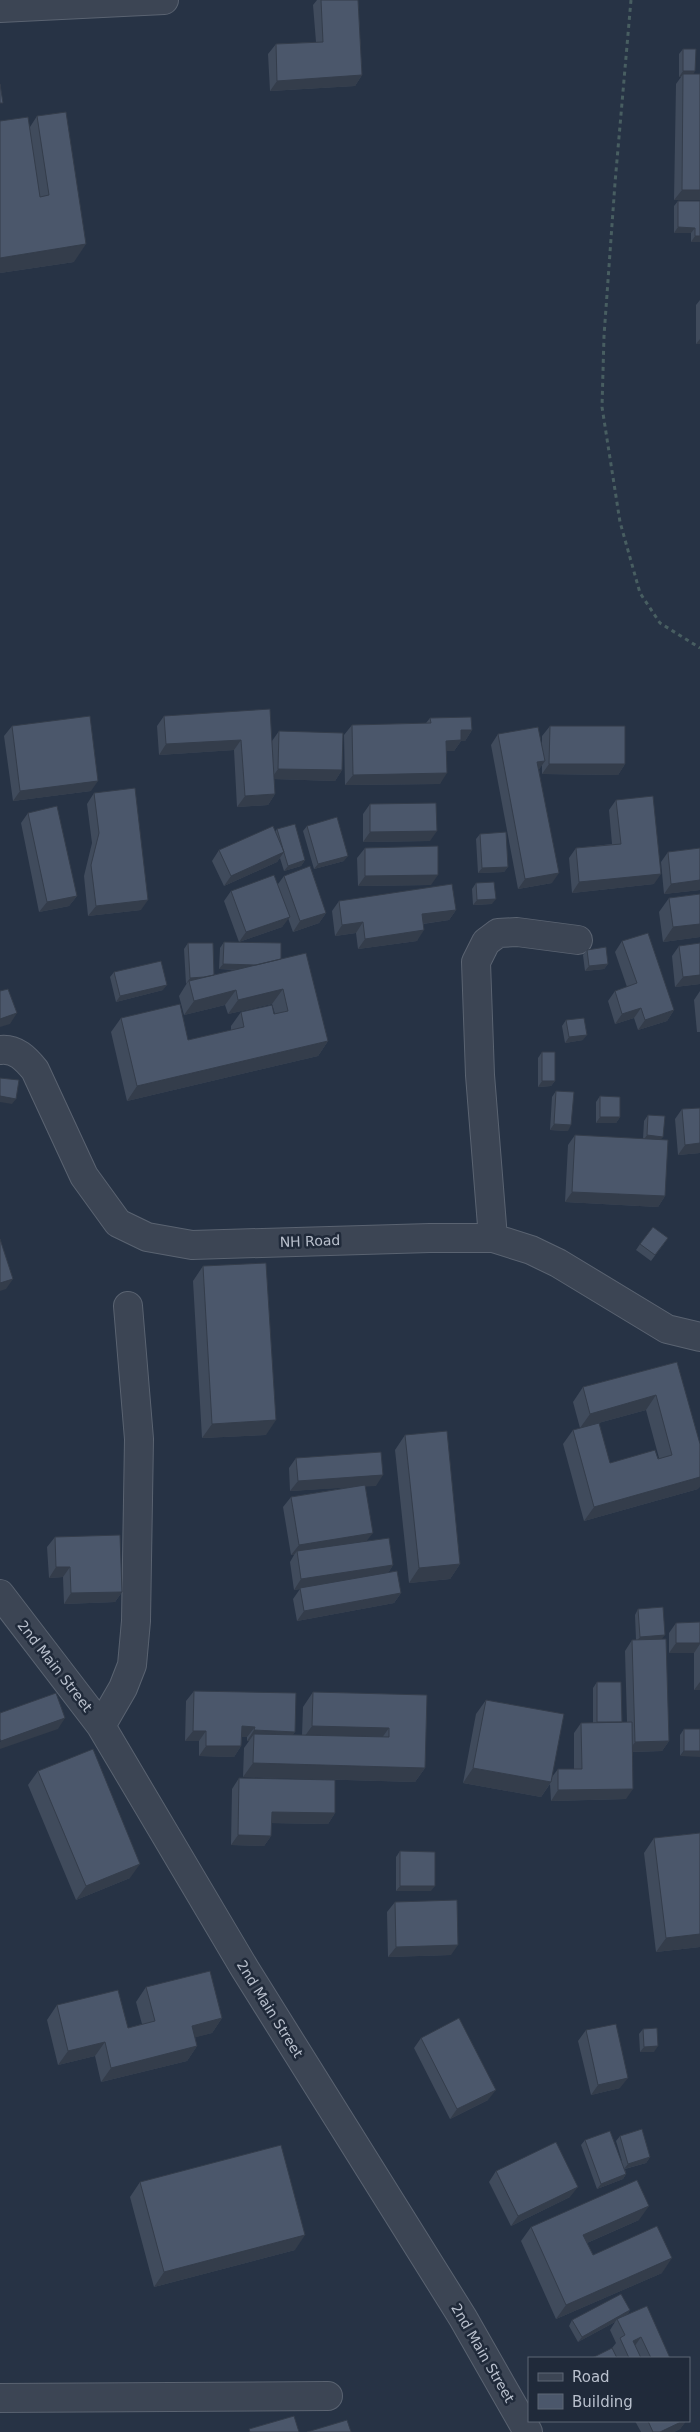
<svg xmlns="http://www.w3.org/2000/svg" width="700" height="2432" viewBox="0 0 700 2432" font-family="'DejaVu Sans',sans-serif">
	<style>
		.lines { fill: none; stroke-linecap: round; stroke-linejoin: round }
		.street-casing { stroke: #5a6371; stroke-width: 30 }
		.path { stroke: #485e61; stroke-width: 3; stroke-dasharray: 4 4; stroke-linecap: butt }
		.street { stroke: #3c4554; stroke-width: 28 }
		.wall { fill: #404b5c }
		.shaded-wall { fill: #343d4b }
		.building { fill: #4b576b; stroke: #343d4b }
		.labels { text-anchor: middle; stroke-width: 5; stroke-linejoin: round; paint-order: stroke }
		.street-label { font-size: 14px; fill: #b9c0cd; stroke: #202a3a }
	</style>
	<rect width="100%" height="100%" fill="#273345"/>
	<g class="lines">
		<defs>
			<path id="street" d="M0 8 164 0
				M0 1050C16 1048 26 1059 35 1070L84 1176 118 1223 147 1237 192 1245 430 1238H493L531 1250 558 1263 667 1329 700 1337
				M493 1238 480 1075 476 962 486 942 498 933 517 932 578 940
				M0 1594 101 1726 245 1969 463 2318 528 2432
				M101 1726 123 1688 132 1665 136 1621 139 1439 128 1306
				M0 2398 328 2396"/>
		</defs>
		<use href="#street" class="street-casing"/>
		<path class="path" d="M631 0 615 183 604 336 602 407 620 522 640 593 660 623 700 648"/>
		<use href="#street" class="street"/>
	</g>
	<path class="wall" d="M317 0H358L362 75 355 86 270 91 268 54 276 44 316 42 313 5Z
		M683 49 693 74H700V200H674L676 84 681 77H679V54Z
		M37 116 74 262 0 273V121L30 127Z
		M678 201H700V242H691V233H674V206Z
		M700 300V344H696V305Z
		M164 716 272 741 279 731 342 770 335 781 274 779 275 794 268 805 237 807 234 750 159 755 157 726Z
		M430 718 472 730 465 741H461L454 751H446L440 784 345 785 344 735 352 725 426 723Z
		M12 726 91 791 13 801 4 736Z
		M550 726 625 764 618 775 542 774V765L539 769 552 883 518 889 491 745 498 734 542 747V736Z
		M94 793 141 910 88 916 84 876 92 843 87 804Z
		M616 800 654 884 572 893 569 858 576 848 612 844 609 810Z
		M370 804 430 841 363 842V814Z
		M28 813 77 896 69 906 39 912 21 823Z
		M307 826 344 861 314 869 303 831Z
		M277 829 305 860 301 866 284 871 280 858 277 862 224 886 212 861 219 850 275 832Z
		M480 834 508 867 504 872 478 873 476 839Z
		M365 848 431 885 358 886 357 858Z
		M700 848V890L664 894 661 862 668 852Z
		M284 876 326 913 319 923 293 932 288 918 282 927 239 942 224 901 231 891 278 884Z
		M476 883 492 904 473 905 472 889Z
		M700 894V937L663 942 659 912 669 898Z
		M339 901 456 910 449 920 423 924 417 941 358 949 356 933 335 936 332 911Z
		M622 941 674 1010 667 1021 638 1030 634 1018 615 1024 608 1001 615 991 627 987 615 952Z
		M224 942 281 959 328 1041 318 1056 127 1101 111 1032 121 1018 188 1040 231 1030V1026L241 1012 275 1014 272 1004 228 1014 225 1005 184 1015 179 996 187 983 186 984 184 949 188 943 214 975 236 970 219 969 220 948Z
		M679 946 700 984 675 987 672 956Z
		M587 950 608 964 604 969 585 971 583 955Z
		M114 972 163 990 116 1002 110 977Z
		M700 991V1032H697L694 1000Z
		M566 1020 583 1040 565 1043 562 1026Z
		M542 1052 555 1081 551 1086 538 1087V1058Z
		M556 1091 568 1131 550 1130 552 1097Z
		M600 1096 620 1117 616 1123H596V1102Z
		M700 1108V1153L678 1155 675 1119 682 1109Z
		M648 1115 661 1140 665 1196 658 1207 565 1202 568 1145 575 1135 643 1139 644 1121Z
		M668 1238 651 1261 636 1250 640 1244Z
		M203 1266 266 1435 202 1438 193 1281Z
		M677 1362 698 1489 584 1521 563 1444 573 1430 610 1463 659 1458 646 1410 580 1428 573 1402 583 1387Z
		M405 1435 460 1564 450 1579 409 1583 395 1450Z
		M296 1458 376 1486H366L367 1541 393 1565 388 1573 401 1593 394 1603 297 1621 293 1599 300 1589 294 1590 290 1562 294 1555H291L283 1507 291 1497 351 1487 290 1491 289 1468Z
		M55 1537 122 1592 115 1602 64 1604 63 1577 49 1578 47 1547Z
		M638 1609 662 1639 669 1741 662 1751 633 1752 626 1799 551 1801 550 1784 541 1797 463 1783 476 1714 486 1700 552 1777 558 1769H574V1733L581 1723H593V1688L597 1682 622 1722H627L625 1651 632 1640H636L635 1615Z
		M700 1622V1690H694V1653H669V1633L676 1623Z
		M194 1691 295 1732 292 1735H302L303 1707 313 1692 427 1695 425 1768 415 1782 243 1777 244 1748 249 1741H247V1737H242L241 1746 234 1757 199 1756V1741H185L186 1701Z
		M684 1729H700L680 1756V1735Z
		M38 1771 130 1878 76 1900 28 1785Z
		M239 1778 335 1813 328 1824 271 1823V1836L264 1846 231 1845 232 1789Z
		M700 1833V1947L656 1952 644 1853 654 1838Z
		M400 1851 431 1891H396V1857Z
		M395 1902 451 1955 388 1957 387 1912Z
		M146 1987 222 2018 212 2033 195 2037 197 2046 187 2061 101 2082 95 2056 58 2065 47 2020 57 2005 128 2028 142 2024 136 2002Z
		M643 2029 654 2052H640L639 2034Z
		M586 2030 620 2088 591 2095 578 2041Z
		M421 2038 488 2100 450 2119 414 2048Z
		M620 2136 650 2157 646 2163 625 2169 626 2174 623 2179 597 2189 581 2145 585 2140 622 2161 616 2141Z
		M496 2171 570 2197 511 2226 489 2182Z
		M140 2182 295 2250 154 2287 130 2197Z
		M639 2220 587 2243 593 2255 662 2273 556 2319 521 2241 531 2227Z
		M630 2310 627 2315 670 2358H592L616 2356 612 2348 616 2343 610 2330 615 2322 578 2342 569 2326 572 2320Z
		M635 2421H686L680 2429 674 2432H641Z"/>
	<path class="shaded-wall" d="M683 71H695L692 77 683 74 681 77H679Z
		M362 75 355 86 270 91 277 81Z
		M682 190H700V200H674Z
		M678 227 695 228 691 233H674Z
		M695 236H700V242H691Z
		M86 244 74 262 0 273V258Z
		M700 339V344H696Z
		M461 730H472L465 741H461L454 751H439L446 741Z
		M241 740 234 750 159 755 166 744Z
		M545 761 538 771 537 762Z
		M549 764H625L618 775 542 774Z
		M278 769 342 770 335 781 271 779Z
		M447 773 440 784 345 785 353 775Z
		M98 781 91 791 13 801 20 791Z
		M275 794 268 805 237 807 245 796Z
		M437 831 430 841 363 842 370 832Z
		M284 852 277 862 224 886 231 876Z
		M348 856 344 861 314 869 318 864Z
		M305 860 301 866 284 871 288 866Z
		M508 867 504 872 478 873 482 868Z
		M559 873 552 883 518 889 525 879Z
		M661 874 654 884 572 893 579 882Z
		M438 875 431 885 358 886 365 876Z
		M700 880V890L664 894 671 884Z
		M77 896 69 906 39 912 47 902Z
		M496 899 492 904 473 905 477 900Z
		M148 900 141 910 88 916 96 906Z
		M456 910 449 920 414 925 422 914Z
		M326 913 319 923 293 932 300 921Z
		M290 917 282 927 239 942 246 932Z
		M363 922 356 933 335 936 342 925Z
		M700 924V937L663 942 673 927Z
		M424 930 417 941 358 949 365 939Z
		M223 964 281 966 277 971 219 969Z
		M608 964 604 969 585 971 589 966Z
		M700 975V984L675 987 683 977Z
		M214 977 189 981 186 984 190 978Z
		M167 985 163 990 116 1002 120 996Z
		M283 989 272 1004 228 1014 238 1000Z
		M236 990 225 1005 184 1015 194 1001Z
		M641 1008 634 1018 615 1024 622 1014Z
		M674 1010 667 1021 638 1030 645 1020Z
		M17 1013 10 1024 0 1027V1019Z
		M587 1035 583 1040 565 1043 569 1037Z
		M328 1041 318 1056 127 1101 137 1086Z
		M542 1081H555L551 1086 538 1087Z
		M0 1096 16 1099 12 1104 0 1102Z
		M600 1117H620L616 1123H596Z
		M554 1124 571 1125 568 1131 550 1130Z
		M647 1135 663 1137 659 1142 643 1141Z
		M700 1143V1153L678 1155 685 1145Z
		M572 1192 665 1196 658 1207 565 1202Z
		M13 1279 6 1289 0 1291V1283Z
		M656 1395 646 1410 580 1428 590 1414Z
		M276 1420 266 1435 202 1438 212 1424Z
		M383 1475 376 1486 290 1491 298 1481Z
		M700 1477V1487L698 1489 584 1521 594 1507Z
		M373 1533 365 1543 297 1551 294 1555H291L299 1545Z
		M460 1564 450 1579 409 1583 419 1568Z
		M393 1565 386 1576 294 1590 301 1579Z
		M56 1567H70L63 1577 49 1578Z
		M122 1592 115 1602 64 1604 71 1593Z
		M401 1593 394 1603 297 1621 304 1611Z
		M665 1635 661 1640 636 1642 640 1637Z
		M676 1643H700V1644L694 1653H669Z
		M700 1682V1690H694Z
		M65 1718 58 1729 0 1749V1742L1 1741Z
		M242 1726 255 1727 247 1737H235Z
		M312 1726 389 1728 379 1742 302 1740Z
		M254 1730 295 1732 287 1742 254 1734 249 1741H247Z
		M193 1731H206L199 1741H185Z
		M669 1741 662 1751 628 1752 635 1742Z
		M206 1746H241L234 1757 199 1756Z
		M684 1751H700V1757L680 1756Z
		M253 1763 425 1768 415 1782 243 1777Z
		M473 1768 551 1782 541 1797 463 1783Z
		M633 1789 626 1799 551 1801 558 1790Z
		M272 1812 335 1813 328 1824 264 1823Z
		M238 1835 271 1836 264 1846 231 1845Z
		M140 1864 130 1878 76 1900 86 1886Z
		M400 1886H435L431 1891H396Z
		M700 1934V1947L656 1952 666 1938Z
		M458 1945 451 1955 388 1957 396 1947Z
		M222 2018 212 2033 182 2041 192 2026Z
		M105 2042 95 2056 58 2065 68 2051Z
		M197 2046 187 2061 101 2082 111 2068Z
		M658 2046 654 2052H640L644 2047Z
		M628 2078 620 2088 591 2095 598 2085Z
		M496 2090 488 2100 450 2119 457 2109Z
		M650 2157 646 2163 624 2169 628 2164Z
		M626 2174 623 2179 597 2189 601 2184Z
		M578 2187 570 2197 511 2226 518 2216Z
		M649 2206 639 2220 573 2249 583 2235Z
		M305 2235 295 2250 154 2287 164 2272Z
		M672 2258 662 2273 556 2319 566 2305Z
		M630 2310 627 2316 617 2319 615 2322 578 2342 582 2337Z
		M641 2337 634 2347 633 2341Z
		M683 2421H686L680 2429 674 2432H660Z"/>
	<path class="building" d="M321 0H358L362 75 277 81 276 44 323 42Z
		M683 49H696L695 71H683Z
		M683 74H700V190H682Z
		M0 84 3 103H0Z
		M66 112 86 244 0 258V121L28 117 40 197 49 195 37 116Z
		M678 201H700V236H695V228L678 227Z
		M270 709 275 794 245 796 241 740 166 744 164 716Z
		M90 716 98 781 20 791 12 726Z
		M471 717 472 730H461V740L446 741 447 773 353 775 352 725 431 723 430 718Z
		M550 726H625V764H549Z
		M538 727 545 761 537 762 559 873 525 879 498 734Z
		M279 731 343 733 342 770 278 769Z
		M135 788 148 900 96 906 91 865 99 833 94 793Z
		M653 796 661 874 579 882 576 848 621 844 616 800Z
		M436 803 437 831 370 832V804Z
		M57 806 77 896 47 902 28 813Z
		M337 817 348 856 318 864 307 826Z
		M295 824 305 860 288 866 277 829Z
		M273 826 284 852 231 876 219 850Z
		M506 832 508 867 482 868 480 834Z
		M438 846V875L365 876V848Z
		M700 848V880L671 884 668 852Z
		M310 866 326 913 300 921 284 876Z
		M274 875 290 917 246 932 231 891Z
		M494 882 496 899 477 900 476 883Z
		M452 884 456 910 422 914 424 930 365 939 363 922 342 925 339 901Z
		M700 894V924L673 927 669 898Z
		M648 933 674 1010 645 1020 641 1008 622 1014 615 991 637 983 622 941Z
		M224 942 281 943V959L256 965 223 964Z
		M188 943H213L214 975 204 977 190 978Z
		M700 943V975L683 977 679 946Z
		M606 947 608 964 589 966 587 950Z
		M306 953 328 1041 137 1086 121 1018 180 1004 188 1040 244 1027 241 1012 272 1005 274 1014 288 1011 283 989 238 1000 236 990 194 1001 189 981Z
		M161 961 167 985 120 996 114 972Z
		M8 989 17 1013 0 1019V991Z
		M584 1018 587 1035 569 1037 566 1020Z
		M542 1052H555V1081H542Z
		M0 1078 19 1080 16 1099 0 1096Z
		M556 1091 574 1092 571 1125 554 1124Z
		M600 1096 620 1097V1117H600Z
		M700 1108V1143L685 1145 682 1109Z
		M648 1115 665 1116 663 1137 647 1135Z
		M575 1135 668 1140 665 1196 572 1192Z
		M653 1227 668 1238 655 1255 640 1244Z
		M0 1239 13 1279 0 1283Z
		M266 1263 276 1420 212 1424 203 1266Z
		M677 1362 700 1444V1477L594 1507 573 1430 599 1423 610 1463 655 1450 658 1459 672 1455 656 1395 590 1414 583 1387Z
		M447 1431 460 1564 419 1568 405 1435Z
		M381 1452 383 1475 298 1481 296 1458Z
		M365 1485 373 1533 299 1545 291 1497Z
		M120 1535 122 1592 71 1593 70 1567H56L55 1537Z
		M389 1538 393 1565 301 1579 297 1551Z
		M397 1571 401 1593 304 1611 300 1588Z
		M663 1607 665 1635 640 1637 638 1609Z
		M700 1622V1643H676V1623Z
		M666 1639 669 1741 635 1742 632 1640Z
		M597 1682H621L622 1722H597Z
		M194 1691 296 1693 295 1732 254 1730 255 1727 242 1726 241 1746H206V1731H193Z
		M313 1692 427 1695 425 1768 253 1763 254 1734 389 1737V1728L312 1726Z
		M56 1693 65 1718 1 1741 0 1739V1713Z
		M486 1700 564 1714 551 1782 473 1768Z
		M632 1722 633 1789 558 1790V1769H582L581 1723Z
		M684 1729H700V1751H684Z
		M93 1749 140 1864 86 1886 38 1771Z
		M239 1778 335 1780V1813L272 1812 271 1836 238 1835Z
		M700 1833V1934L666 1938 654 1838Z
		M400 1851 435 1852V1886H400Z
		M457 1900 458 1945 396 1947 395 1902Z
		M210 1971 222 2018 192 2026 197 2046 111 2068 105 2042 68 2051 57 2005 118 1990 128 2028 155 2021 146 1987Z
		M459 2018 496 2090 457 2109 421 2038Z
		M616 2024 628 2078 598 2085 586 2030Z
		M657 2028 658 2046 644 2047 643 2029Z
		M642 2129 650 2157 628 2164 620 2136Z
		M610 2131 626 2174 601 2184 585 2140Z
		M556 2142 578 2187 518 2216 496 2171Z
		M281 2145 305 2235 164 2272 140 2182Z
		M637 2180 649 2206 583 2235 593 2255 657 2226 672 2258 566 2305 531 2227Z
		M621 2294 630 2310 582 2337 572 2320Z
		M647 2306 670 2358H651L641 2337 633 2341 641 2358H629L620 2338 625 2335 617 2319Z
		M612 2348 617 2358H592Z
		M294 2416 299 2432H250L249 2429Z
		M347 2420 351 2432H307Z
		M648 2421H683L660 2432H653Z"/>
	<g class="labels">
		<g class="street-label">
			<text transform="translate(310 1241) rotate(-2)" y="5">NH Road</text>
			<text transform="translate(55 1666) rotate(52)" y="5">2nd Main Street</text>
			<text transform="translate(270 2009) rotate(58)" y="5">2nd Main Street</text>
			<text transform="translate(483 2353) rotate(60)" y="5">2nd Main Street</text>
		</g>
	</g>
	<rect x="528" y="2357" width="162" height="65" fill="#202a3a" stroke="#5d6675"/>
	<rect x="538" y="2373" width="25" height="8" fill="#3c4554" stroke="#5d6675"/>
	<text x="572" y="2382" font-size="15" fill="#b9c0cd">Road</text>
	<rect x="538" y="2394" width="25" height="15" fill="#4b576b" stroke="#5d6675"/>
	<text x="572" y="2407" font-size="15" fill="#b9c0cd">Building</text>
</svg>
